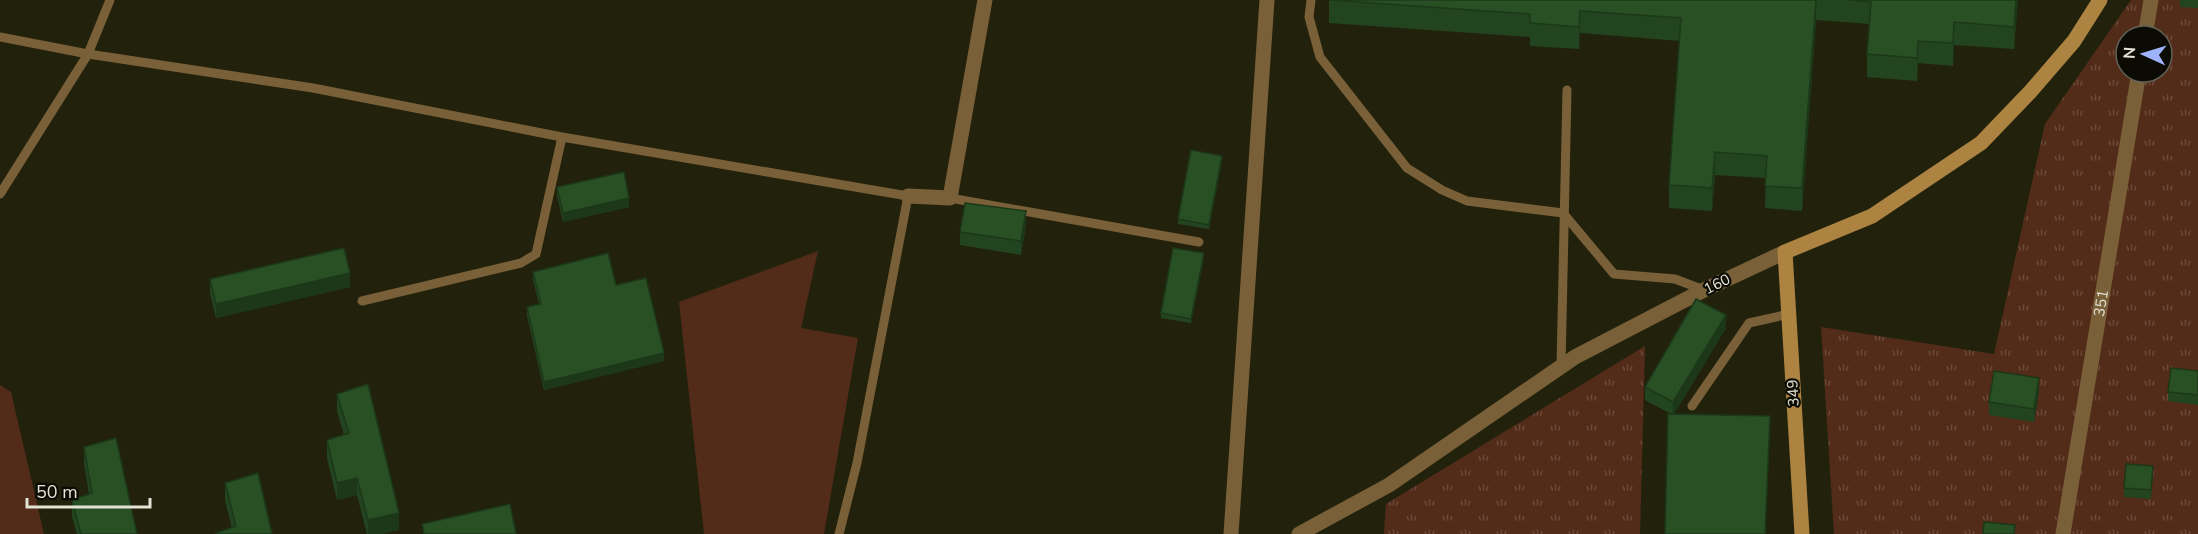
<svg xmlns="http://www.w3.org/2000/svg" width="2198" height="534" viewBox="0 0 2198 534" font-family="'Nunito Sans',sans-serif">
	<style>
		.grass { fill: url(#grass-tufts); fill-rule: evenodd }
		.garden { fill: #522b19 }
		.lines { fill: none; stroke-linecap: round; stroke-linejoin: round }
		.lane { stroke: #7a6038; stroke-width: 9 }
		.street { stroke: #7a6038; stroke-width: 15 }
		.secondary { stroke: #ad8341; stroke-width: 15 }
		.wall { fill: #22451f }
		.shaded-wall { fill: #1c3819 }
		.building { fill: #285024; stroke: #1c3819; stroke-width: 1.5 }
		.labels { text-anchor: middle; stroke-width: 4.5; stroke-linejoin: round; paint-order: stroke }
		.street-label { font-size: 15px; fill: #e3e4d6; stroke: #0b0b04 }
	</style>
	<defs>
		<pattern id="grass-tufts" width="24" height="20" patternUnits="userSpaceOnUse" patternTransform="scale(1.5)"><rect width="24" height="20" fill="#522b19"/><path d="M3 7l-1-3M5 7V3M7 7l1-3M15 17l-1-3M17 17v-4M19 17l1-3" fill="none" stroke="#6b4a3a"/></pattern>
	</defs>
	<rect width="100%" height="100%" fill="#22220c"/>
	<path class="grass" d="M2131 0H2198V534H1834L1821 327 1994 354 2045 124ZM2126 36H2162V72H2126Z
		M1645 346 1640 534H1384L1386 504Z"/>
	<path class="garden" d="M818 251 801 328 858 338 824 534H704L679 302Z
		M0 385 11 392 44 534H0Z"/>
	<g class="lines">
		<path class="lane" d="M1311 0 1309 17 1320 57 1407 168 1442 190 1467 201 1563 213 1614 274 1675 279 1704 290
			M0 37 88 54 313 88 562 137 908 196 857 463 839 534
			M0 194 88 54 110 0
			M950 198 1199 242
			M362 301 521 263 536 254 562 137
			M1561 366 1567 90
			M1692 406 1749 323 1789 314"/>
		<g class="street">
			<path d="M2145 36 2151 0"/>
			<path d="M908 196 950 198 985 0"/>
			<path d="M1231 534 1267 0"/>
			<path d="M1299 534 1389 485 1575 357 1704 290 1785 252"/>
			<path id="s1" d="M2063 534 2139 72"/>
		</g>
		<path class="secondary" d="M1802 534 1785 252 1872 216 1981 143 2030 92 2074 41 2100 0"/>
	</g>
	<path class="wall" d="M1329 0H2018L2014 49 1954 45 1953 66 1918 63 1917 81 1867 77V54L1870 24 1816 20 1802 211 1765 208 1766 178 1715 175 1712 211 1669 208V185L1680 41 1580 33 1579 49 1530 46V37L1329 23Z
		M2180 0H2198V8L2180 7Z
		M1222 161 1209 229 1178 224V219Z
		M557 187 629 207 563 222 557 196Z
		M1026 225 1021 255 960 245V232Z
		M1204 258 1191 323 1161 318V313Z
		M533 272 616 285 664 361 544 390 527 316V307L539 304 533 280Z
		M210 279 350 287 216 318 210 293Z
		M1726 328 1674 414 1770 430 1765 534H1665L1671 414 1645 400V387Z
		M2198 371V405L2168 401V392Z
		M2039 391 2034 422 1989 415V402Z
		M337 394 399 530 381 534H367L357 495 337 500 327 458V440L344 435 337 411Z
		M84 447 137 534H77L72 517V500L89 494 84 464Z
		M2153 475 2151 499 2124 497V488Z
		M225 483 272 534 232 528 225 500Z"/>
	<path class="shaded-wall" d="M1816 0V20L1802 211V188Z
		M2016 0H2018L2014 49V27Z
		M1580 11V33L1579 49V27Z
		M1954 22V45L1953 66V43Z
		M1918 41V63L1917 81V58Z
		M1715 152V175L1712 211V188Z
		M1222 156V161L1209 229V225Z
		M629 198V207L563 222V213Z
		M1026 211V225L1021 255V241Z
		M1204 253V258L1191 323V319Z
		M350 273V287L216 318V304Z
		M1726 315V328L1673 416V402Z
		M664 353V361L544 390V382Z
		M2039 378V391L2034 422V409Z
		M357 478V495L337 500V483Z
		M399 513V530L381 534H368V520Z"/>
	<path class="building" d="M1329 0H1816L1802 188 1765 186 1767 156 1715 152 1712 188 1669 185 1681 18 1580 11 1579 27 1530 23V14Z
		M1849 0H2016L2014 27 1954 22 1953 43 1918 41 1917 58 1867 54 1871 2Z
		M1191 150 1222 156 1209 225 1178 219Z
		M624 172 629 198 563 213 557 187Z
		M965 203 1026 211 1021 241 960 232Z
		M344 248 350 273 216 304 210 279Z
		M1173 248 1204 253 1191 319 1161 313Z
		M608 253 616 285 646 278 664 353 544 382 527 307 541 304 533 272Z
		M1696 299 1726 315 1673 402 1645 387Z
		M2171 368 2198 371V395L2168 392Z
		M1994 371 2039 378 2034 409 1989 402Z
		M368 384 399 513 368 520 357 478 337 483 327 440 349 433 337 394Z
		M1668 414 1770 416 1765 534H1665Z
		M116 438 137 534H81L72 500 92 493 84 447Z
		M2126 464 2153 466 2151 490 2124 488Z
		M258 473 272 534H216V533L236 526 225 483Z
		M510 504 516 534H424L422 524Z
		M1984 522 2015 525 2014 534H1983Z"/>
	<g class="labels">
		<g class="street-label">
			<text transform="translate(1717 284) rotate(-26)" y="5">160</text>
			<text dy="5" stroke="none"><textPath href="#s1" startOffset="234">351</textPath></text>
			<text transform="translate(1793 393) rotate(-93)" y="5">349</text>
		</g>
	</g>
	<g transform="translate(2144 54) rotate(274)"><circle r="28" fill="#0b0b04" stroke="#616258" stroke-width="1.5"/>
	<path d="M0-4.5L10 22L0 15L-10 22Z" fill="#9fb3fd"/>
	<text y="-9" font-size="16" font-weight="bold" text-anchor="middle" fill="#e3e4d6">N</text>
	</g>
	<path d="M27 498v9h123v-9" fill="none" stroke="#e3e4d6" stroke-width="3"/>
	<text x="36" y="498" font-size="18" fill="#e3e4d6" stroke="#0b0b04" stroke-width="4.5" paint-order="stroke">50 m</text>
</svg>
